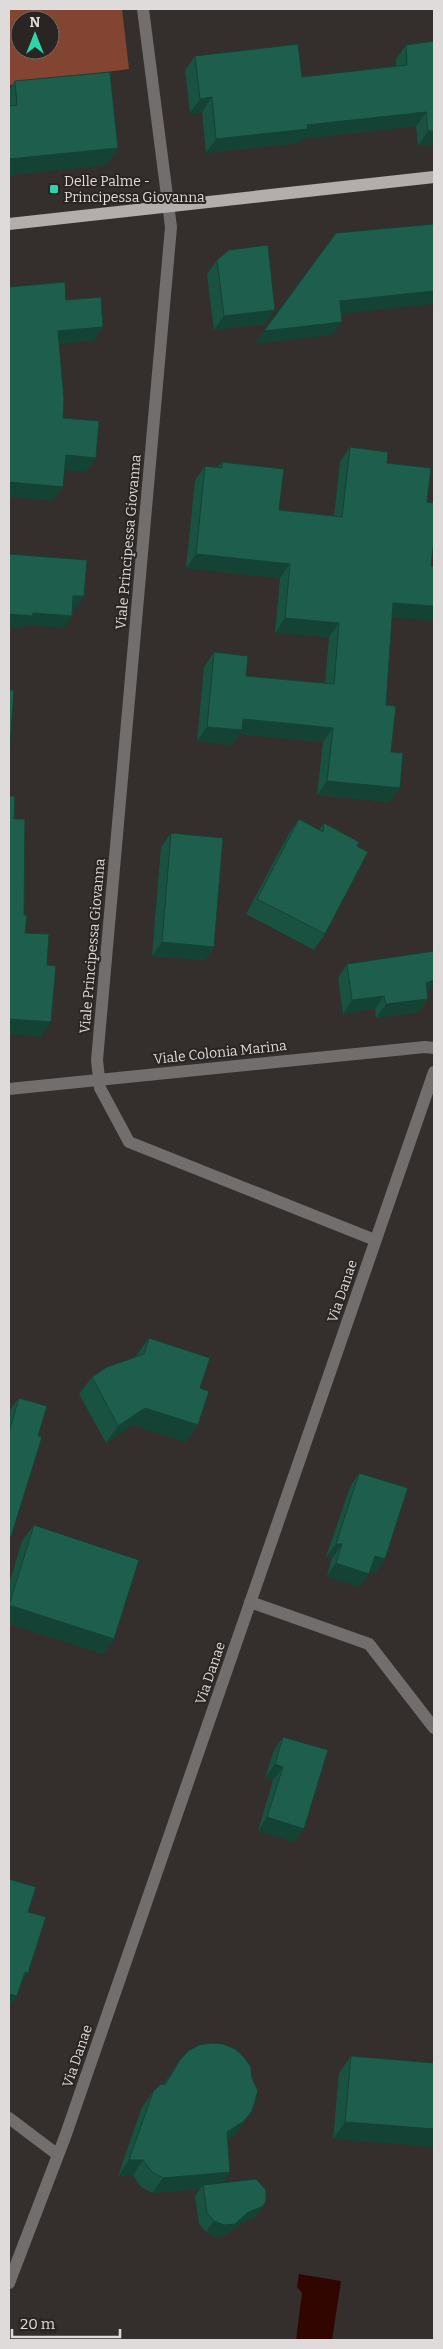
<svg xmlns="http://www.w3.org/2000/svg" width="443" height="2349" viewBox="0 0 443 2349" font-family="Bitter,serif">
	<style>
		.green { fill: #834432; fill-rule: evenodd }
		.water { fill: #320600 }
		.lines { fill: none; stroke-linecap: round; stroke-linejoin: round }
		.minor { stroke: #716e6d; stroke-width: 12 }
		.major { stroke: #b3adab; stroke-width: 12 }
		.wall { fill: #195241 }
		.shaded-wall { fill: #144235 }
		.building { fill: #1d5f4c; stroke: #144235 }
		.poi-dot { fill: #2fd4aa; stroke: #2a2422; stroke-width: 2 }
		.labels { text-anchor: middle; stroke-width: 4; stroke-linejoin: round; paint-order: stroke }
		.poi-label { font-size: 14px; fill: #dfdbda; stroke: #2a2422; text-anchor: start }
		.street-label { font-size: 14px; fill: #dfdbda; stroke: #2a2422 }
	</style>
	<rect width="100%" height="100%" fill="#342e2c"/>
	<path class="green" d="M9 9H122L129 69 9 85ZM20 20H50V50H20Z"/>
	<path class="water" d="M299 2274 341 2281 332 2340H296L302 2293 297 2287Z"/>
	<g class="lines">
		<path class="minor" d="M143 9 171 227 97 1060 100 1088 129 1142 375 1240
			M9 1089 425 1047 434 1048
			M250 1602 369 1644 434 1728
			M9 2118 58 2155
			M9 2283 65 2137 434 1072"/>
		<path class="major" d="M9 224 434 177"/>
	</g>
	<path class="wall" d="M434 41V145L418 146 416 126 301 139 298 143 206 153 202 112 190 113 185 70 195 56 302 77 396 67V59L406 45Z
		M15 81 118 148 106 165 9 175V90Z
		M217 260 265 324 214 330 207 274Z
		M350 447 387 463 392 618 386 705 391 752 390 802 317 795 323 742 239 734 232 745 197 741 204 667 214 652 246 676 325 683 329 637 275 633 280 578 186 568 195 480 205 466 218 467 222 462 279 510 334 516 340 462Z
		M299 819 319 830 324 823 325 934 314 950 246 914 288 835Z
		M171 833 214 947 205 960 152 956 161 847Z
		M434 951V983L427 993 428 999 418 1012 376 1018 375 1009 343 1014 338 978 347 964Z
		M149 1338 200 1388 198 1425 186 1442 133 1425 106 1443 79 1394 92 1377 136 1356Z
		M19 1398 9 1541V1411Z
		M359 1473 376 1573 370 1571 369 1574 359 1587 327 1576 332 1558 326 1557 350 1487Z
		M34 1525 114 1639 103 1654 9 1624V1584L22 1541Z
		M283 1737 295 1842 258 1831 273 1780 265 1778 274 1750Z
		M351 2056 434 2063 333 2139 339 2073Z
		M180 2060 252 2111 234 2136 227 2141 230 2172 223 2183 263 2206 255 2217 239 2224 227 2235 216 2237 206 2232 199 2224 195 2196 200 2189 152 2193 141 2187 133 2175 118 2176 142 2107 153 2092 164 2084Z"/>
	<path class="shaded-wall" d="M212 97 202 112 190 113 200 99Z
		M426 112 416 126 301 139 298 143 206 153 216 139 307 125Z
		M428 131H434V145L418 146Z
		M118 148 106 165 9 175V159Z
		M434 291V304L330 315 340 301Z
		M275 310 265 324 214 330 224 316Z
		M342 322 332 335 254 344 264 331Z
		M103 327 94 341 48 345 58 331Z
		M66 455 96 458 86 472 56 469Z
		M9 482 63 487 53 501 9 497Z
		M196 554 290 564 280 578 186 568Z
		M73 596H84L76 609 65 608Z
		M393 603 434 606V621L383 617Z
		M33 613 72 616 64 628 26 625 24 628 9 627V614Z
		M285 618 339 623 329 637 275 633Z
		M243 719 333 728 323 742 239 734 232 745 197 741 207 727Z
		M327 781 400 788 390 802 317 795Z
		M162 942 214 947 205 960 152 956Z
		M434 980V983L427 993 416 997 426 983Z
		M384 996 375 1009 343 1014 352 1000Z
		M428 999 418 1012 376 1018 386 1004Z
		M9 1019 51 1022 41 1037 9 1034Z
		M145 1408 198 1425 186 1442 133 1425 106 1443 118 1426Z
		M336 1544H342L332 1558 326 1557Z
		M375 1556 385 1559 376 1573 365 1569Z
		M336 1563 369 1574 359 1587 327 1576Z
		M9 1605 114 1639 103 1654 9 1624Z
		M275 1764 283 1767 273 1780 265 1778Z
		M267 1817 304 1829 295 1842 258 1831Z
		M25 1972 28 1973 19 1986Z
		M9 1994 17 1996 9 2008Z
		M252 2111 234 2136 216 2148 227 2132Z
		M345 2122 434 2129V2147L333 2139Z
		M129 2160H143L133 2175 118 2176Z
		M230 2172 220 2188 203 2185 200 2189 152 2193 163 2178Z
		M263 2206 255 2217 239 2224 227 2235 216 2237 206 2232 214 2221 247 2213Z"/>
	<path class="building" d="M434 41V131H428L426 112 307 125 308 129 216 139 212 97 200 99 195 56 298 44 302 77 407 65 406 45Z
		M110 72 118 148 9 159V106L17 105 15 81Z
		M434 224V291L340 301 342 322 264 331 336 233Z
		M268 245 275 310 224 316 217 260 229 250Z
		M65 282 66 300 101 297 103 327 58 331 64 399 63 418 99 421 96 458 66 455 63 487 9 482V287Z
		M350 447 388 452 387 463 431 468 427 502 434 503V539L431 566 434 567V606L393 603 386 705 396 706 391 752 403 753 400 788 327 781 333 728 243 719 242 730 207 727 214 652 248 656 246 676 334 684 339 623 285 618 290 564 196 554 205 466 222 468V462L284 469 279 510 342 517Z
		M9 554 87 560 84 596H73L72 616 33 613 32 616 9 614Z
		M9 690H14L9 760Z
		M9 796H15L14 819H25L24 915H27L25 933 49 934 47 965 56 966 51 1022 9 1019Z
		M299 819 323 832 324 823 359 842 357 846 368 852 325 934 257 899Z
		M171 833 223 838 214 947 162 942Z
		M434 951V980L426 983 428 999 386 1004 384 996 352 1000 347 964Z
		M149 1338 210 1358 200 1388 209 1391 198 1425 145 1408 118 1426 92 1377 107 1367 144 1354Z
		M19 1398 47 1406 38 1436 42 1437 11 1537 9 1536V1432Z
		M359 1473 408 1488 385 1559 375 1556 369 1574 336 1563 342 1544H336Z
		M34 1525 139 1560 114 1639 9 1605Z
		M283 1737 328 1750 304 1829 267 1817 283 1767 275 1764Z
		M9 1879 36 1887 28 1912 46 1917 28 1973 25 1972 17 1996 9 1994Z
		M211 2043 223 2044 235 2049 244 2057 251 2067 252 2078 258 2091 252 2111 244 2121 227 2132 230 2172 163 2178 152 2172 143 2160H129L153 2092 161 2084 165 2085 180 2060 188 2051 199 2045Z
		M351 2056 434 2063V2129L345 2122Z
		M256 2179 266 2190V2201L263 2206 247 2213 235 2224 224 2225 214 2221 207 2213 203 2185Z"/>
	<rect class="poi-dot" x="49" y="184" width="10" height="10" rx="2.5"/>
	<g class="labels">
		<g class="poi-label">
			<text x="64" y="186">Delle Palme -<tspan x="64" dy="16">Principessa Giovanna</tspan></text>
		</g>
		<g class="street-label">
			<text transform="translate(128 542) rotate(-85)" y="5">Viale Principessa Giovanna</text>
			<text transform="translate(92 946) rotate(-85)" y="5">Viale Principessa Giovanna</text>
			<text transform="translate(220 1052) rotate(-6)" y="5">Viale Colonia Marina</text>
			<text transform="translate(342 1291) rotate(-71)" y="5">Via Danae</text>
			<text transform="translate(210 1673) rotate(-71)" y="5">Via Danae</text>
			<text transform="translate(77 2056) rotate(-71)" y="5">Via Danae</text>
		</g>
	</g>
	<rect width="443" height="2349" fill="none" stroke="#dfdbda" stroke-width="20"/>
	<g transform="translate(35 35)"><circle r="24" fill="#2a2422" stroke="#726d6c"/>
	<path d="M0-4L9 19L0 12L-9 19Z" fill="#2fd4aa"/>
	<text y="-8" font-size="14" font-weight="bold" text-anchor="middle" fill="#dfdbda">N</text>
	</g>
	<path d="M12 2329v8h108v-8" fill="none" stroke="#dfdbda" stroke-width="2.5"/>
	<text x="20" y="2329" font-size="15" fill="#dfdbda" stroke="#2a2422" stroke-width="4" paint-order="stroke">20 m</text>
</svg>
